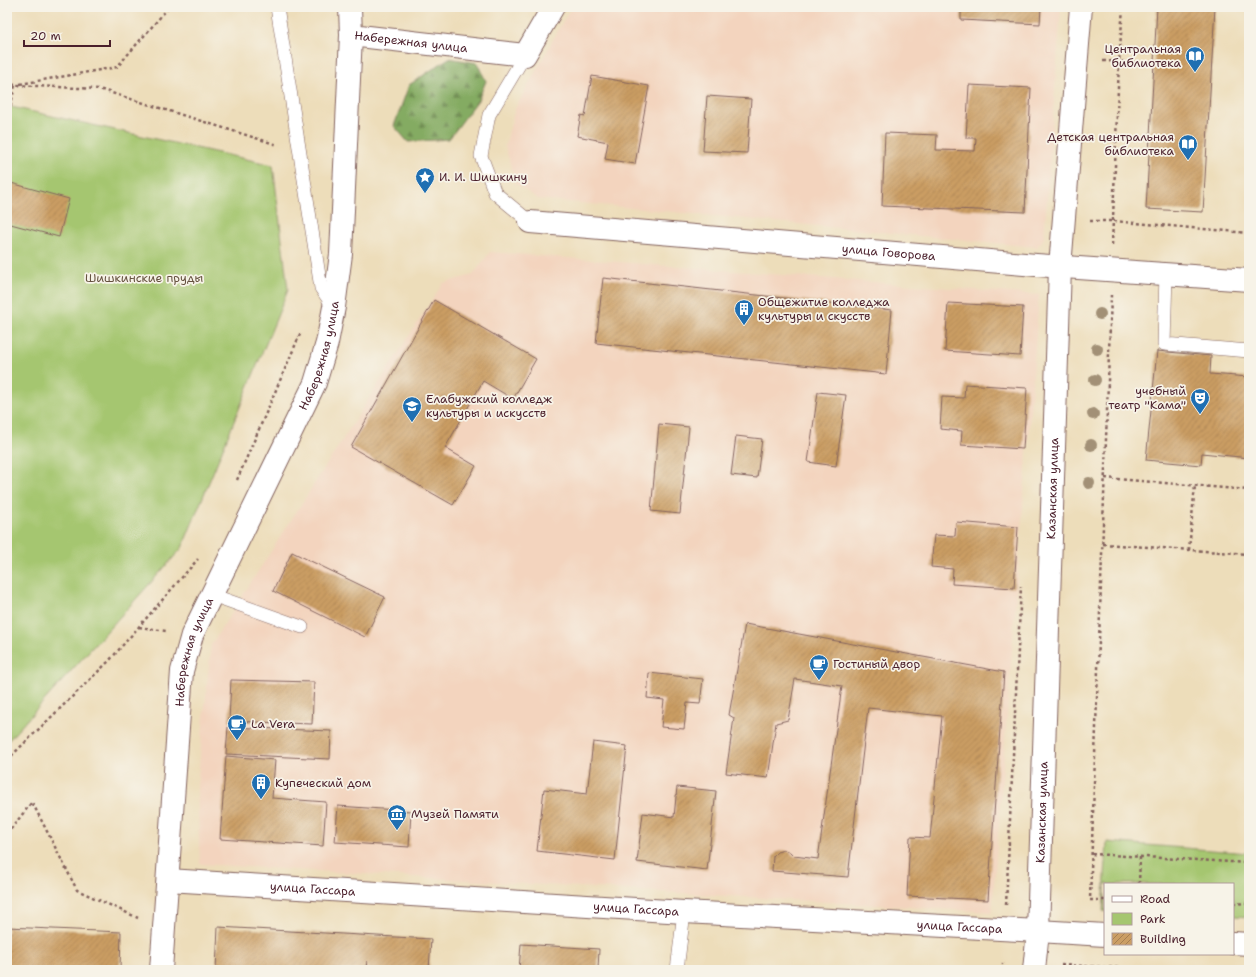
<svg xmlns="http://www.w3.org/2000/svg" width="1256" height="977" viewBox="0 0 1256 977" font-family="'Shantell Sans',sans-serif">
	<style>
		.built { fill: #f3d4be }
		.forest { fill: url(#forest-firs); stroke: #676546 }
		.green { fill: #a5c66f; stroke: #78724d }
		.building { fill: url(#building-hatch) }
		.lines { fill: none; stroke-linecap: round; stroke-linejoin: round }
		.service-casing { stroke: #83625d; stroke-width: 14 }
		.minor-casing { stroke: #83625d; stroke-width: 24 }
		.tertiary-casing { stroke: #83625d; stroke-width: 24 }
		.path { stroke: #83625d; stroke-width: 2.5; stroke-dasharray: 3 3; stroke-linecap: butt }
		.service { stroke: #fff; stroke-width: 13 }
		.minor { stroke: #fff; stroke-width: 22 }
		.tertiary { stroke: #fff; stroke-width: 22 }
		.tree { fill: #a29076 }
		.labels { text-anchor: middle; stroke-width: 3.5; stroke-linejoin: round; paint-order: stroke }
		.street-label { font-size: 12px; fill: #4a1f2b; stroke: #f7f3e8 }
		.poi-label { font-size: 12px; fill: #4a1f2b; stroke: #f7f3e8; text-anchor: start }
		.park-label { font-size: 12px; fill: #65513f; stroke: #f7f3e8 }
	</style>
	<defs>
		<pattern id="forest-firs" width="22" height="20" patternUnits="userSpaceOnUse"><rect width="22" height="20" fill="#84ab62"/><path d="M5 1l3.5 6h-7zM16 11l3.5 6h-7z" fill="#6e8b51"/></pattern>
		<pattern id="building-hatch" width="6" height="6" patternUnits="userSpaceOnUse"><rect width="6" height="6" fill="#cb9e64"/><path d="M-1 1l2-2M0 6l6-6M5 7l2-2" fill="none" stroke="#a78053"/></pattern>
	</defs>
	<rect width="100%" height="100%" fill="#f7f3e8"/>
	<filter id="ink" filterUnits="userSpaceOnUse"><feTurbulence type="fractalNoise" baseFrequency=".025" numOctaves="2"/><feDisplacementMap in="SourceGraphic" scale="8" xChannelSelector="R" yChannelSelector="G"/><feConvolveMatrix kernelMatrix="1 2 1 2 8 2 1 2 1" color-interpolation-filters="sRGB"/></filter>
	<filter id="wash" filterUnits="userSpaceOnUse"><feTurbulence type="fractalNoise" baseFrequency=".012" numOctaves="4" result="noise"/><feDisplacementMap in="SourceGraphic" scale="16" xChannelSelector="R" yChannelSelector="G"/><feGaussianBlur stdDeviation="0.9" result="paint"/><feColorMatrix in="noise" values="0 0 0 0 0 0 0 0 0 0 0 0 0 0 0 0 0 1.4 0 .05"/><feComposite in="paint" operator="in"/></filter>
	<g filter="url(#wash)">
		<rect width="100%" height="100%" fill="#edddba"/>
		<path class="built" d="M571 7H1061L1044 238 1037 247 538 199 516 184 505 146 515 109Z
			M490 252 1039 295 992 912 200 864 197 786 211 645 443 283 473 275Z"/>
		<path class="forest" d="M449 58 477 63 486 81 478 100 449 139 408 142 394 126 409 85Z"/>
		<path class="green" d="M7 106 273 165 288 290 182 548 7 742Z
			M1107 842 1249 853V917L1233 916V884H1105V912L1103 911Z"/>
		<g id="blocks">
			<path class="building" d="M961 7H1041L1040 24 961 20Z
				M1157 7H1215L1203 212 1146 209Z
				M592 76 649 86 635 164 605 159 608 142 577 136 581 115 585 116Z
				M969 85 1031 88 1025 212 882 206 885 133 937 135 936 150 975 151 976 138H966Z
				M707 96 751 99 747 153 703 151Z
				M11 183 69 199 59 237 7 223V197Z
				M603 278 892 310 886 374 596 343Z
				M434 300 536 359 513 399 483 381 445 448 476 466 453 505 351 447Z
				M948 303 1023 307 1020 356 945 351Z
				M1157 351 1211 356 1210 374 1249 377V458L1202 453 1201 465 1146 460Z
				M965 384 1027 388 1023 449 961 445 962 431 940 429 942 397 964 398Z
				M818 392 846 395 836 466 808 462Z
				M659 424 689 427 680 514 651 511Z
				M736 436 762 439 757 478 731 475Z
				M956 522 1018 527 1014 588 952 584 953 569 931 567 934 535 955 536Z
				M292 552 385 597 365 637 273 591Z
				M745 624 1004 672 988 900 907 896 910 837 930 838 942 716 868 708 848 877 772 871 773 856 777 852 784 850 790 852 794 856 818 859 842 686 795 679 788 720 776 723 768 778 726 773 734 718 729 715Z
				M649 673 703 679 700 704 687 703 684 729 661 727 664 700 647 698Z
				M231 680 314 682 312 724 229 721Z
				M228 727 331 731 330 759 226 754Z
				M593 742 627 746 615 860 537 851 544 789 587 794Z
				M226 756 275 760 272 798 326 802 323 846 220 839Z
				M677 787 716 791 707 870 637 862 643 813 674 817Z
				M338 806 411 811 409 847 335 842Z
				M7 927 121 932 120 970H7Z
				M218 927 431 939 429 970H368L367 961V970H216Z
				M521 944 599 949 598 970H519Z"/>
		</g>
	</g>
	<g filter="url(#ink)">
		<use href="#blocks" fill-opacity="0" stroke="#83625d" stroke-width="1"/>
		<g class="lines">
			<defs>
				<path id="service" d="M277 7 321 288 334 307
					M525 55 489 115 481 156 495 193 530 222
					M1166 274 1164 344 1249 351
					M212 595 302 627
					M677 970 684 912"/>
				<g id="minor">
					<path d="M350 7 351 35"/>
					<path id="s1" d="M530 222 1036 265 1249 280"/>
					<path id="s2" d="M168 880 684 912 1038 931"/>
					<path id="s3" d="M161 970 182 671 192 635 315 383 327 343 334 307 341 254 351 35 525 55 553 7"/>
				</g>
				<g id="tertiary">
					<path d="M1038 931 1105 935"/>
					<path d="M1233 943 1249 944"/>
					<path id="s4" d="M1034 970 1038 931 1060 267 1081 7"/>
				</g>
			</defs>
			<use href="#service" class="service-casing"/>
			<use href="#minor" class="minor-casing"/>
			<use href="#tertiary" class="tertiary-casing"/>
			<path class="path" d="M1103 61 1154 63
				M7 83 15 85
				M20 84 117 67 169 7
				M7 124 15 85 99 89 278 145
				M1090 221H1113L1249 233
				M1112 245 1119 62 1123 7
				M1105 478 1249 490
				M237 480 301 332
				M1103 544 1249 554
				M1189 550 1195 485
				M139 627 166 631
				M7 760 109 661 198 559
				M7 834 32 802 77 890 138 918
				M1092 854 1249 863
				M1139 884 1140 857
				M1105 900H1090L1111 295
				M1233 903 1249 904
				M1006 905 1021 586
				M1061 965 1165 970
				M1002 970 1003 963"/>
			<use href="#service" class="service"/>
			<use href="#minor" class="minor"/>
			<use href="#tertiary" class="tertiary"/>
		</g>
		<g class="tree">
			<circle cx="1100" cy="314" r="6"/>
			<circle cx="1097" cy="349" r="6"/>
			<circle cx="1095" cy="380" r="6"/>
			<circle cx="1093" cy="414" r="6"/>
			<circle cx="1091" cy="445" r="6"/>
			<circle cx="1089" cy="483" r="6"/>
		</g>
	</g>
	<defs>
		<symbol id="library-pin" viewBox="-11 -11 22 30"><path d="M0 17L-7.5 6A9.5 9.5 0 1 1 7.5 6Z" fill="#1f6fb2" stroke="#f7f3e8"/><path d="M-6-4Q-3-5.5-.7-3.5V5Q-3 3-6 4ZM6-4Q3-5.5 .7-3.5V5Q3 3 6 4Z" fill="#fff"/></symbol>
		<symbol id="sight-pin" viewBox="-11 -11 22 30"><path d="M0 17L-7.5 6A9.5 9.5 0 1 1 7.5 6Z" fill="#1f6fb2" stroke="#f7f3e8"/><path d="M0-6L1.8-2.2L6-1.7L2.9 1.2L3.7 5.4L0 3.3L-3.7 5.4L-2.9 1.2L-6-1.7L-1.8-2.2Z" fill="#fff"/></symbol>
		<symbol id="building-pin" viewBox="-11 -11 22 30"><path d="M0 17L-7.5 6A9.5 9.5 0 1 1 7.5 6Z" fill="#1f6fb2" stroke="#f7f3e8"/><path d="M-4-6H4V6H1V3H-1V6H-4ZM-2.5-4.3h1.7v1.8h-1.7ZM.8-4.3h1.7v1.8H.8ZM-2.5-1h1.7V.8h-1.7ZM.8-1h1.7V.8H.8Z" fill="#fff"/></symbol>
		<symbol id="theatre-pin" viewBox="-11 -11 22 30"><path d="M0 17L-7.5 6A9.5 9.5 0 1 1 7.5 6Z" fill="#1f6fb2" stroke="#f7f3e8"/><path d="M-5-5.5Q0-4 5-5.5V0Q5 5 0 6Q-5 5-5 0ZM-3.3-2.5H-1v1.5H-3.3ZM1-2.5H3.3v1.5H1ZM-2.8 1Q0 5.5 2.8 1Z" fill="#fff"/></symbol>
		<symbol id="university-pin" viewBox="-11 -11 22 30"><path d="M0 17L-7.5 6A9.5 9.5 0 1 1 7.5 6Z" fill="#1f6fb2" stroke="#f7f3e8"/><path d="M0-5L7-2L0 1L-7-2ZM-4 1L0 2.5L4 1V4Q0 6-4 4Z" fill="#fff"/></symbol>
		<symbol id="cafe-pin" viewBox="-11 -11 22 30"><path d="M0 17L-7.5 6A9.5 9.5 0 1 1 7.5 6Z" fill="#1f6fb2" stroke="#f7f3e8"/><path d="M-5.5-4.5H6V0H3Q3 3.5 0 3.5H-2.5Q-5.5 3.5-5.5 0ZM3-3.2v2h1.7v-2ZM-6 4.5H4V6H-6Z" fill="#fff"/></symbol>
		<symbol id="museum-pin" viewBox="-11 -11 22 30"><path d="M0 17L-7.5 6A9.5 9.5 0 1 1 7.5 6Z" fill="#1f6fb2" stroke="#f7f3e8"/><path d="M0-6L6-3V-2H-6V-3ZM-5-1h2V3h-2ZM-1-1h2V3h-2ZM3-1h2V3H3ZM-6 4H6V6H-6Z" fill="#fff"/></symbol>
	</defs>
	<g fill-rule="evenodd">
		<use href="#library-pin" x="1184" y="45" width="22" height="30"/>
		<use href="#library-pin" x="1177" y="133" width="22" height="30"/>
		<use href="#sight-pin" x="414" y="166" width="22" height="30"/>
		<use href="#building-pin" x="733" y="298" width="22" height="30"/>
		<use href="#theatre-pin" x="1189" y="387" width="22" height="30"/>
		<use href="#university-pin" x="401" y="395" width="22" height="30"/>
		<use href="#cafe-pin" x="808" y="653" width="22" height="30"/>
		<use href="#cafe-pin" x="226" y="713" width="22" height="30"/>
		<use href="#building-pin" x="250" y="772" width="22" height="30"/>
		<use href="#museum-pin" x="386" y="803" width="22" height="30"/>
	</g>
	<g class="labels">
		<g class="street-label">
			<text dy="4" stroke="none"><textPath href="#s3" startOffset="1029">Набережная улица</textPath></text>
			<text dy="4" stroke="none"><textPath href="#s1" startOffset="360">улица Говорова</textPath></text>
			<text dy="4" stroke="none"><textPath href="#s3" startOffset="645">Набережная улица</textPath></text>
			<text dy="4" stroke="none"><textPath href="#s4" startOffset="482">Казанская улица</textPath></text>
			<text dy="4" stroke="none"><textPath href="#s3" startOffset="321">Набережная улица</textPath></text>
			<text dy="4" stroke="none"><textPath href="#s4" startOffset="158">Казанская улица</textPath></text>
			<text dy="4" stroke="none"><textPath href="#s2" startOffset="145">улица Гассара</textPath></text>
			<text dy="4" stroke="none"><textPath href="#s2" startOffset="469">улица Гассара</textPath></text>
			<text dy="4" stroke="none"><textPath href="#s2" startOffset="793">улица Гассара</textPath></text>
		</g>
		<g class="poi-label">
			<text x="1181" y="53" text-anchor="end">Центральная<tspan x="1181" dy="14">библиотека</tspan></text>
			<text x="1174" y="141" text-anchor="end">Детская центральная<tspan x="1174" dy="14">библиотека</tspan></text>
			<text x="439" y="181">И. И. Шишкину</text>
			<text x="758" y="306">Общежитие колледжа<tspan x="758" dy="14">культуры и скусств</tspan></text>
			<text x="1186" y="395" text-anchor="end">учебный<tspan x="1186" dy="14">театр "Кама"</tspan></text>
			<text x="426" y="403">Елабужский колледж<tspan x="426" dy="14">культуры и искусств</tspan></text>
			<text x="833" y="668">Гостиный двор</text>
			<text x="251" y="728">La Vera</text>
			<text x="275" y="787">Купеческий дом</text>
			<text x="411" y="818">Музей Памяти</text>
		</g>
		<g class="park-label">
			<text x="144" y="282">Шишкинские пруды</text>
		</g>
	</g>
	<rect width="1256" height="977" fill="none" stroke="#f7f3e8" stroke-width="24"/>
	<rect x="1104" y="883" width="130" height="72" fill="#f7f3e8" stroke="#b29e9c"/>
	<rect x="1112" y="896" width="20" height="6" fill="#ffffff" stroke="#b29e9c"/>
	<text x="1140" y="903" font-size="12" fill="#4a1f2b">Road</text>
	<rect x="1112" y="913" width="20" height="12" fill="#a5c66f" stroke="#b29e9c"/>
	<text x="1140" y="923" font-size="12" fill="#4a1f2b">Park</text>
	<rect x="1112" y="933" width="20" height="12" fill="url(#building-hatch)" stroke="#b29e9c"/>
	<text x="1140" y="943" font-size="12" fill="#4a1f2b">Building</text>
	<path d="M24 40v6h86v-6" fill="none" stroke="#4a1f2b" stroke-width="2"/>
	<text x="30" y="40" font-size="12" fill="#4a1f2b" stroke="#f7f3e8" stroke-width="3" paint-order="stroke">20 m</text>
</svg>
